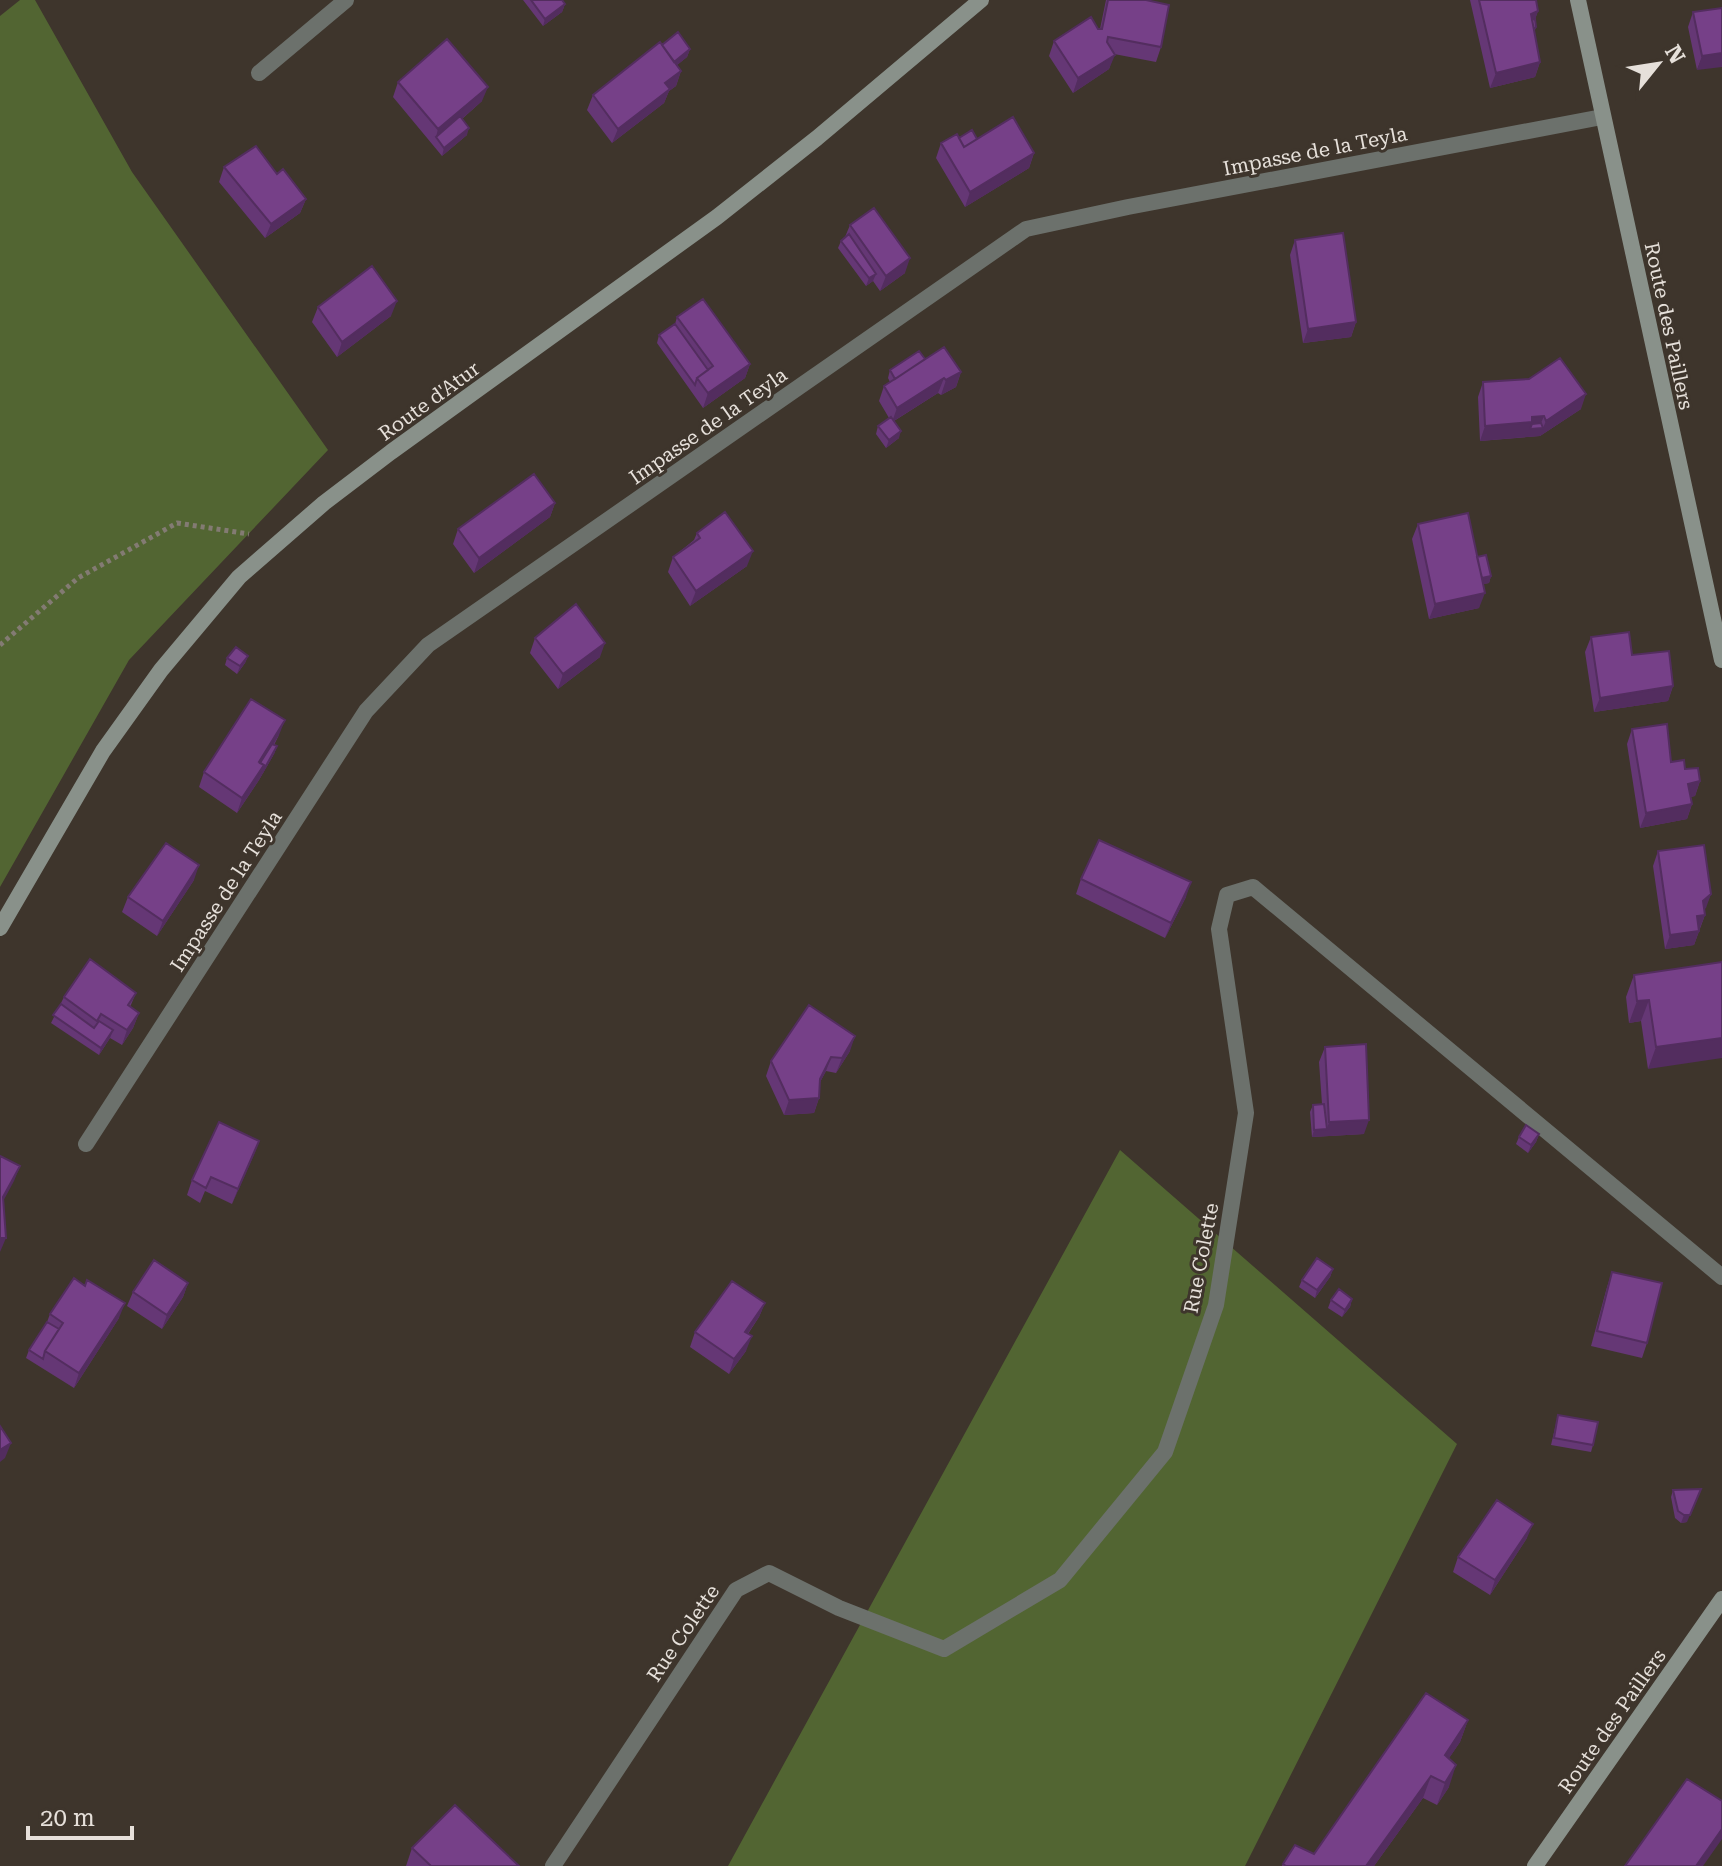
<svg xmlns="http://www.w3.org/2000/svg" width="1722" height="1866" viewBox="0 0 1722 1866" font-family="'Roboto Serif',serif">
	<style>
		.green { fill: #526532 }
		.lines { fill: none; stroke-linecap: round; stroke-linejoin: round }
		.path { stroke: #837b73; stroke-width: 5; stroke-dasharray: 4 4; stroke-linecap: butt }
		.street { stroke: #6c716c; stroke-width: 16 }
		.secondary { stroke: #89918a; stroke-width: 16 }
		.wall { fill: #653775 }
		.shaded-wall { fill: #532d5f }
		.building { fill: #764088; stroke: #532d5f; stroke-width: 2 }
		.labels { text-anchor: middle; stroke-width: 6; stroke-linejoin: round; paint-order: stroke }
		.street-label { font-size: 20px; fill: #e6e0da; stroke: #3e352c }
	</style>
	<rect width="100%" height="100%" fill="#3e352c"/>
	<path class="green" d="M20 0H35L132 172 328 450 129 660 0 887V16Z
		M1120 1150 1457 1444 1245 1866H728Z"/>
	<g class="lines">
		<path class="path" d="M0 645 78 578 177 523 249 534"/>
		<path class="street" d="M259 73 346 0
			M86 1144 366 711 428 645 1026 229 1128 207 1602 117
			M553 1866 736 1590 769 1573 839 1608 944 1649 1060 1580 1165 1452 1216 1305 1246 1113 1219 929 1227 895 1253 887 1722 1277"/>
		<path class="secondary" d="M1578 0 1722 660
			M0 928 103 751 161 670 239 577 324 503 391 452 717 217 817 138 981 0
			M1535 1866 1722 1599"/>
	</g>
	<path class="wall" d="M523 0H562L565 4 562 12 543 26Z
		M1106 0H1146L1161 47 1156 62 1114 54 1109 69 1073 93 1049 56 1054 41 1100 29Z
		M1470 0H1536L1538 11 1535 19 1536 27 1534 33 1540 62 1535 77 1490 88Z
		M1722 8 1697 70 1688 27 1693 12Z
		M662 46 690 49 687 57 677 65 681 71 676 86 669 91 664 103 612 143 587 110 593 95Z
		M398 82 482 101 462 119 467 135 442 156 393 97Z
		M959 138 977 139 1034 153 1029 168 965 207 936 158 941 143Z
		M224 167 277 174 306 199 300 213 265 238 219 182Z
		M850 225 905 273 880 291 873 281 866 286 838 248 841 241 845 237Z
		M1295 240 1356 322 1351 337 1303 343 1290 255Z
		M318 307 391 316 337 357 312 322Z
		M677 317 750 364 745 378 703 408 657 343 659 335 675 324Z
		M925 359 961 372 956 387 941 395 938 393 894 421 899 438 886 448 876 434 878 426 889 418 879 401 884 386 890 382 888 378 890 370Z
		M1483 382 1581 409 1540 436 1480 441 1478 397Z
		M555 503 550 517 474 573 453 544 458 529Z
		M1418 524 1477 557 1491 576 1489 583 1483 584 1479 608 1429 619 1412 539Z
		M697 533 747 566 690 606 668 572 673 557 694 540Z
		M1591 637 1632 655 1673 686 1668 701 1594 712 1585 652Z
		M535 638 600 657 558 689 530 653Z
		M248 656 245 663 237 674 225 665 227 658Z
		M1632 729 1671 762 1685 769 1700 781 1695 796 1690 797 1692 804 1687 819 1640 828 1627 744Z
		M279 735 274 745 277 746 274 754 259 780 237 813 199 787 204 772Z
		M1658 851 1711 894 1704 910 1705 915 1694 945 1665 949 1653 866Z
		M1081 879 1186 897 1165 938 1076 894Z
		M194 880 157 936 122 912 128 897Z
		M1722 962 1648 1069 1641 1021 1629 1023 1626 997 1634 975Z
		M136 993 130 1007 139 1013 133 1028 122 1045 110 1038 99 1055 51 1023 64 997Z
		M1325 1047 1364 1134 1312 1137 1310 1112 1313 1105 1322 1104 1319 1062Z
		M850 1051 836 1073 826 1071 819 1084V1098L814 1113 784 1115 766 1076 771 1061Z
		M1539 1134 1536 1142 1528 1153 1516 1144 1519 1137Z
		M259 1141 232 1204 205 1191 200 1203 187 1195 192 1180Z
		M1333 1269 1330 1277 1315 1298 1299 1287 1302 1280Z
		M1612 1272 1647 1343 1642 1358 1591 1346 1607 1287Z
		M188 1283 183 1297 162 1329 127 1306 133 1292Z
		M1352 1299 1350 1307 1342 1317 1328 1308 1331 1300Z
		M765 1303 759 1317 748 1334 746 1351 729 1374 690 1347 695 1332Z
		M50 1314 119 1318 74 1388 26 1358 29 1350 47 1322Z
		M1558 1415 1593 1445 1591 1452 1551 1445Z
		M1673 1490 1687 1522 1681 1523 1675 1518 1671 1497Z
		M1527 1538 1490 1595 1453 1572 1458 1557Z
		M1468 1720 1460 1742 1449 1758V1787L1437 1805 1423 1798 1374 1866H1282L1283 1864 1314 1854Z
		M412 1848 519 1866H406Z"/>
	<path class="shaded-wall" d="M565 4 562 12 543 26 545 19Z
		M1538 11 1533 26 1531 14Z
		M690 49 687 57 666 74 669 66Z
		M1722 53V67L1697 70 1702 56Z
		M1115 55 1109 69 1073 93 1078 78Z
		M1540 62 1535 77 1490 88 1496 73Z
		M681 71 676 86 669 91 664 103 612 143 618 129 665 83Z
		M488 87 482 101 438 140 436 137 438 129Z
		M469 128 467 135 442 156 444 148Z
		M1034 153 1029 168 965 207 970 192Z
		M306 199 300 213 265 238 271 224Z
		M910 258 905 273 880 291 886 276Z
		M876 274 873 281 866 286 869 278Z
		M397 301 391 316 337 357 342 342Z
		M1356 322 1351 337 1303 343 1308 329Z
		M750 364 745 378 703 408 708 393Z
		M961 372 956 387 941 395 946 380Z
		M944 378 938 393 892 422 897 408Z
		M1586 394 1581 409 1540 436 1527 437 1530 429 1527 437 1480 441 1485 426 1532 417 1544 416 1539 428H1543L1546 421Z
		M901 431 899 438 886 448 889 440Z
		M555 503 550 517 474 573 479 558Z
		M753 551 747 566 690 606 696 591Z
		M1491 576 1489 583 1475 586 1478 578Z
		M1485 593 1479 608 1429 619 1435 604Z
		M605 643 600 657 558 689 563 674Z
		M248 656 245 663 237 674 240 666Z
		M1673 686 1668 701 1594 712 1600 698Z
		M285 720 279 735 258 770 259 762Z
		M277 746 274 754 259 780 237 813 242 798Z
		M1700 781 1695 796 1682 799 1688 784Z
		M1692 804 1687 819 1640 828 1646 813Z
		M199 865 194 880 157 936 163 921Z
		M1191 882 1186 897 1165 938 1171 923Z
		M1711 894 1706 908 1698 915 1703 901Z
		M1705 915 1699 930 1697 916Z
		M1699 931 1694 945 1665 949 1670 935Z
		M1649 1000 1641 1021 1629 1023 1637 1001Z
		M139 1013 133 1028 122 1045 127 1030Z
		M113 1030 110 1038 99 1055 101 1048Z
		M855 1036 850 1051 836 1073 842 1058Z
		M1722 1038V1058L1648 1069 1656 1047Z
		M831 1057 826 1071 814 1093 820 1079Z
		M819 1098 814 1113 784 1115 789 1100Z
		M1369 1120 1364 1134 1312 1137 1314 1130 1327 1129 1329 1122Z
		M1539 1134 1536 1142 1528 1153 1531 1145Z
		M259 1141 254 1155 232 1204 238 1189Z
		M20 1166 14 1181 0 1207 3 1197Z
		M0 1238H6L0 1252Z
		M1333 1269 1330 1277 1315 1298 1317 1290Z
		M188 1283 183 1297 162 1329 167 1315Z
		M1352 1299 1350 1307 1342 1317 1345 1310Z
		M125 1303 119 1318 74 1388 79 1373Z
		M765 1303 759 1317 739 1346 745 1332Z
		M752 1336 746 1351 729 1374 734 1359Z
		M11 1443 5 1458 0 1462V1450Z
		M1701 1489 1687 1522 1681 1523 1684 1515Z
		M1533 1524 1527 1538 1490 1595 1495 1580Z
		M1468 1720 1460 1742 1437 1776 1445 1755Z
		M1456 1765 1449 1787 1437 1805 1445 1783Z
		M1431 1776 1423 1798 1374 1866H1366Z
		M1722 1829V1839L1703 1866H1696Z"/>
	<path class="building" d="M531 0H562L565 4 545 19Z
		M1108 0H1146L1169 5 1161 47 1108 37 1107 42 1115 55 1078 78 1054 41 1091 17 1098 29H1102Z
		M1479 0H1536L1538 11 1531 14 1540 62 1496 73Z
		M1722 8V53L1702 56 1693 12Z
		M1535 19 1536 27 1534 29 1532 20Z
		M678 32 690 49 674 62 662 45Z
		M447 39 488 87 438 129 398 82Z
		M660 42 681 71 665 83 670 89 618 129 593 95Z
		M460 116 469 128 444 148 436 137Z
		M1013 117 1034 153 970 192 941 143 957 134 964 147Z
		M972 130 977 139 964 147 959 138Z
		M256 146 277 174 283 169 306 199 271 224 224 167Z
		M874 208 910 258 886 276 850 225Z
		M1343 233 1356 322 1308 329 1295 240Z
		M849 234 876 274 869 278 841 241Z
		M372 266 397 301 342 342 318 307Z
		M703 299 750 364 708 393 697 378 713 366 677 317Z
		M675 324 708 370 697 378 695 385 659 335Z
		M944 347 961 372 946 380 944 378 897 408 884 386Z
		M919 351 925 359 895 379 890 370Z
		M1560 358 1586 394 1546 421 1544 416 1532 417V422L1485 426 1483 382 1529 379Z
		M891 417 901 431 889 440 878 426Z
		M1541 423 1543 428 1530 429 1532 424Z
		M534 474 555 503 479 558 458 529Z
		M725 512 753 551 696 591 673 557 700 538 697 533Z
		M1468 513 1485 593 1435 604 1418 524Z
		M1486 555 1491 576 1482 578 1477 557Z
		M576 604 605 643 563 674 535 638Z
		M1629 632 1632 655 1669 651 1673 686 1600 698 1591 637Z
		M236 647 248 656 240 666 227 658Z
		M251 699 285 720 259 762 264 765 242 798 204 772Z
		M1667 724 1671 762 1684 760 1685 769 1698 768 1700 781 1688 784 1692 804 1646 813 1632 729Z
		M272 744 277 746 262 773 264 765 260 763Z
		M1099 840 1191 882 1171 923 1081 879Z
		M166 843 199 865 163 921 128 897Z
		M1704 845 1711 894 1703 901 1705 915 1697 916 1699 931 1670 935 1658 851Z
		M90 959 136 993 128 1005 139 1013 127 1030 101 1014 97 1021 64 997Z
		M1722 962V1038L1656 1047 1649 1000 1637 1001 1634 975Z
		M61 1004 94 1028 99 1021 113 1030 101 1048 53 1015Z
		M809 1005 855 1036 842 1058 831 1057 820 1079 819 1098 789 1100 771 1061Z
		M1366 1044 1369 1120 1329 1122 1325 1047Z
		M1324 1104 1327 1129 1314 1130 1313 1105Z
		M219 1122 259 1141 238 1189 211 1177 206 1188 192 1180Z
		M1526 1125 1539 1134 1531 1145 1519 1137Z
		M0 1156 20 1166 3 1197 6 1238H0Z
		M1317 1258 1333 1269 1317 1290 1302 1280Z
		M154 1260 188 1283 167 1315 133 1292Z
		M1612 1272 1662 1283 1647 1343 1597 1331Z
		M74 1278 85 1286 87 1280 125 1303 79 1373 45 1351 63 1323 50 1314Z
		M732 1281 765 1303 745 1332 752 1336 734 1359 695 1332Z
		M1339 1289 1352 1299 1345 1310 1331 1300Z
		M47 1322 59 1329 45 1351 43 1359 29 1350Z
		M1558 1415 1598 1422 1593 1445 1554 1438Z
		M0 1426 11 1443 0 1450Z
		M1701 1489 1690 1515H1684L1678 1511 1673 1490Z
		M1497 1500 1533 1524 1495 1580 1458 1557Z
		M1426 1693 1468 1720 1445 1755 1456 1765 1445 1783 1431 1776 1366 1866H1286L1283 1864 1295 1845 1314 1854Z
		M1687 1779 1722 1801V1829L1696 1866H1625Z
		M455 1805 519 1866H431L412 1848Z"/>
	<g class="labels">
		<g class="street-label">
			<text transform="translate(1315 151) rotate(-11)" y="7">Impasse de la Teyla</text>
			<text transform="translate(1669 326) rotate(78)" y="7">Route des Paillers</text>
			<text transform="translate(429 401) rotate(-36)" y="7">Route d'Atur</text>
			<text transform="translate(708 426) rotate(-35)" y="7">Impasse de la Teyla</text>
			<text transform="translate(226 891) rotate(-57)" y="7">Impasse de la Teyla</text>
			<text transform="translate(1201 1258) rotate(-79)" y="7">Rue Colette</text>
			<text transform="translate(683 1633) rotate(-56)" y="7">Rue Colette</text>
			<text transform="translate(1612 1721) rotate(-55)" y="7">Route des Paillers</text>
		</g>
	</g>
	<g transform="translate(1658 64) rotate(60)" stroke="#3e352c" stroke-width="6" paint-order="stroke">
	<path d="M0-6L14 30L0 20L-14 30Z" fill="#e6e0da"/>
	<text y="-12" font-size="22" font-weight="bold" text-anchor="middle" fill="#e6e0da">N</text>
	</g>
	<path d="M28 1826v12h104v-12" fill="none" stroke="#e6e0da" stroke-width="4"/>
	<text x="40" y="1826" font-size="24" fill="#e6e0da" stroke="#3e352c" stroke-width="6" paint-order="stroke">20 m</text>
</svg>
